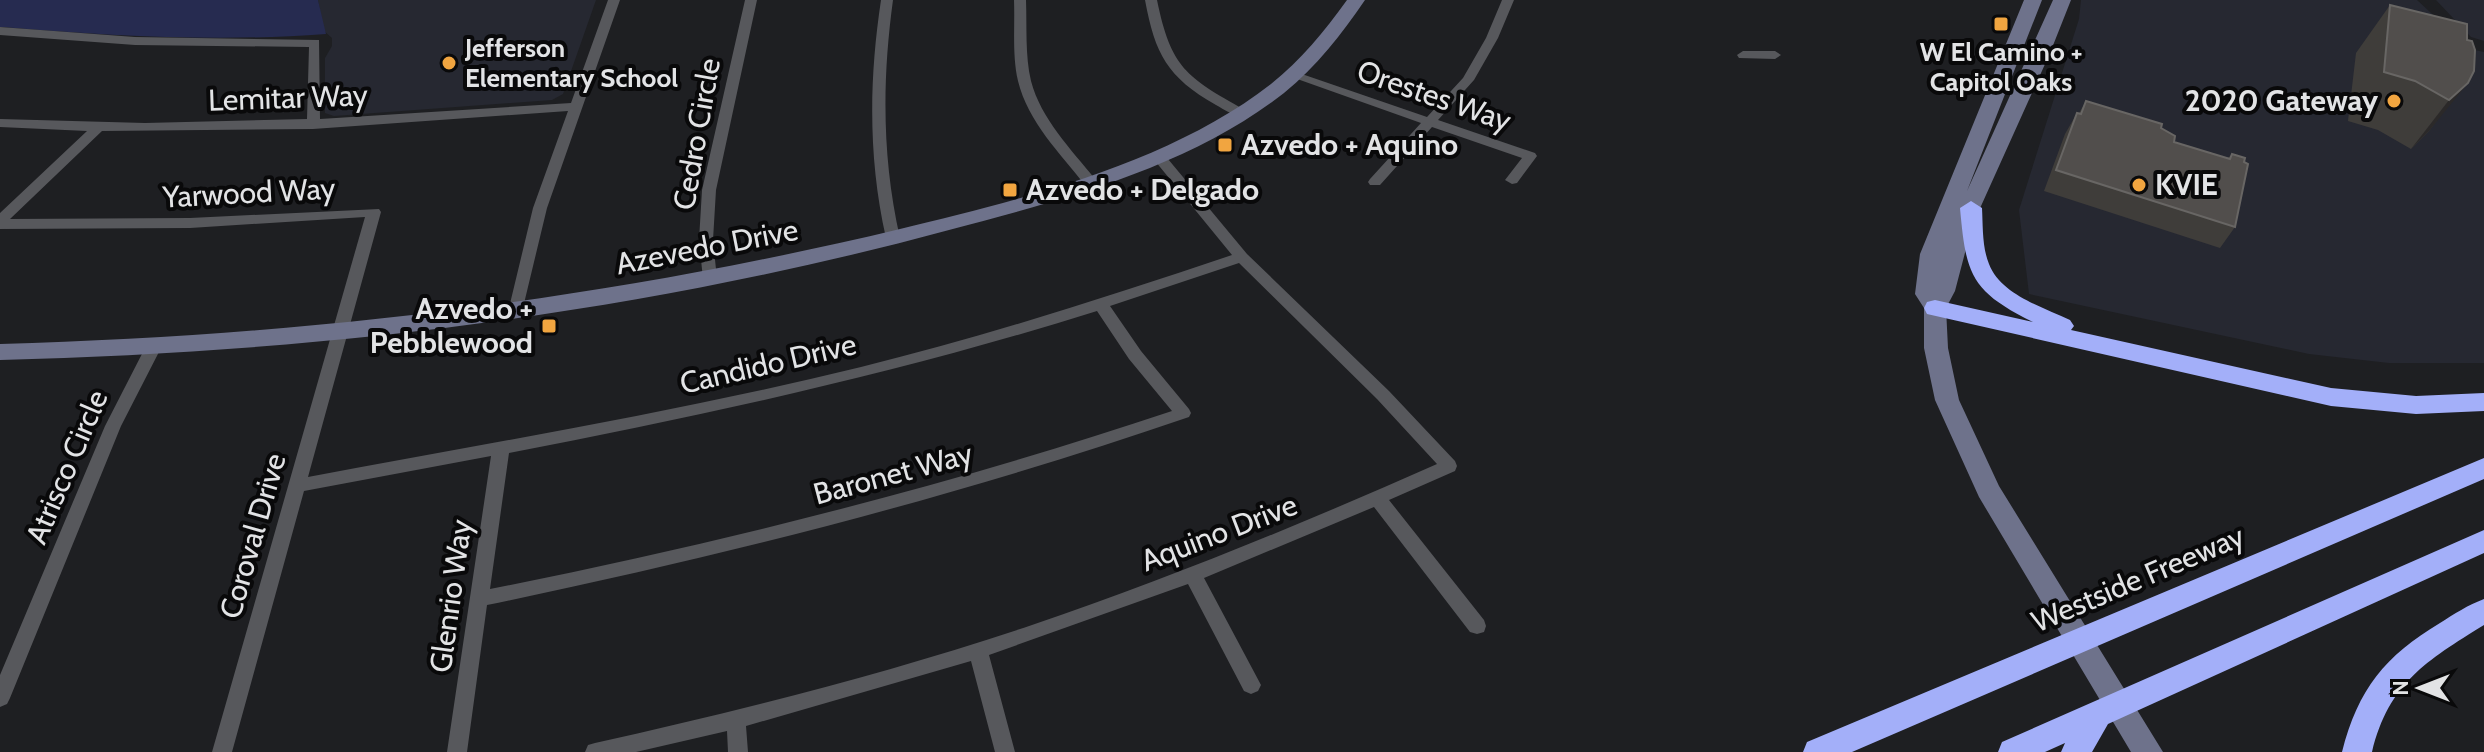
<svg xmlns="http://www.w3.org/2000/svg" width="2484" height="752" viewBox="0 0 2484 752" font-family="Cabin,sans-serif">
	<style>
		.built { fill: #262831 }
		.green { fill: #262b50 }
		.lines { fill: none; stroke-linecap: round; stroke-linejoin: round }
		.street { fill: #57585c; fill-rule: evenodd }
		.secondary { fill: #6e728b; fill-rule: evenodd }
		.highway { fill: #a3aff9; fill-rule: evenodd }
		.wall { fill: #3f3d3a }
		.shaded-wall { fill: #2b2929 }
		.building { fill: #514e4c; stroke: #686664; stroke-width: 2 }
		.poi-dot { fill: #f1a540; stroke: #09090a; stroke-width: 3 }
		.labels { text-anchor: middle; stroke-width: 8; stroke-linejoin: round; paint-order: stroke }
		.far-poi-label { font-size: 26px; font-weight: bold; fill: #e2e3e5; stroke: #09090a; text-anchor: start }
		.street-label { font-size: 30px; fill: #e2e3e5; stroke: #09090a }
		.poi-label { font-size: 30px; font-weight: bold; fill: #e2e3e5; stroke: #09090a; text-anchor: start }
	</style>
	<rect width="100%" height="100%" fill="#1e1f22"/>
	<path class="built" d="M318 0H596L563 94 552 100 334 116 325 113V58L332 46V38L324 31Z
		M2081 0H2417L2470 49 2484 52V363H2389L2309 354 2029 294 2019 210 2079 19Z
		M2436 0H2484V41L2471 37Z"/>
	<path class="green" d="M0 0H318L326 34C218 42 111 36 3 27H0Z"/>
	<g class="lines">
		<path class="street" d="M608 0H620L547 208 521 316H511L508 312 533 208 568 111 313 129 102 131 10 219 190 218 379 209 381 212 308 477C493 442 678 412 861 367 987 336 1110 296 1232 255L1151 156 1158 152 1163 153 1247 254 1389 391 1455 461 1457 466 1455 471 1389 500 1484 620 1486 626 1484 632 1477 634 1470 632 1374 507 1204 578 1261 685 1258 691 1251 694 1244 691 1188 584 989 655 1015 752H995L971 661 746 726 748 752H728L727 731 636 752H585L588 745 595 743C743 710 889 673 1032 625 1170 578 1304 523 1437 464L1377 399 1239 263 1110 306 1141 351 1189 409 1191 413 1189 417C959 496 725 556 487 605L467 752H447L491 456 304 491 232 752H212L365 217 190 228 0 229V213L87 131 0 127V119L145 123 307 119 309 47 135 45 0 35V27L135 37 319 40 320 119 571 103ZM1097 311 1129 359 1172 411C948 486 721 543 490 589L509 453C707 415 903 372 1097 311Z
			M745 0H757L716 190 713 240 717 279 710 284 703 279 699 240 702 190Z
			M881 0H893C882 81 882 158 900 238L893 243 886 238C868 158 869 80 881 0Z
			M1014 0H1026C1027 27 1025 55 1031 81 1041 119 1071 149 1095 179L1097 182 1095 185H1085C1060 153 1028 122 1018 81 1012 55 1015 27 1014 0Z
			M1145 0H1157C1171 68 1186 77 1245 110V116C1234 117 1225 110 1216 105 1167 77 1155 54 1145 0Z
			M1502 0H1514L1498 38 1474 80 1438 120 1535 153 1537 156 1517 183 1512 184 1505 180 1522 158 1432 127 1380 185H1370L1368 182 1370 179 1421 123 1286 75 1288 72H1296L1427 117 1463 78 1486 38Z
			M1743 51H1775L1781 55 1775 59 1739 58 1737 55Z
			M153 342 161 348 121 426 10 698 7 704 0 707V675L105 426 145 348Z"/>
		<path class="secondary" d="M1347 0H1365C1341 35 1317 66 1284 93 1190 167 1063 200 949 230 639 314 321 352 0 360V344C308 335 599 301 900 229 1021 200 1170 163 1271 84 1301 60 1324 32 1347 0Z
			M2024 0H2042L1967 191 2053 0H2071L2050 53 1972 226 1955 291 1946 308 1948 348 1959 400 1999 486 2163 752H2131L1979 497 1935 400 1924 348V308L1915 294 1920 254Z"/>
		<path class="highway" d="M1971 201 1982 208C1983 226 1982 247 1989 264 2001 295 2043 307 2070 320L2074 326 2071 330 2331 388 2416 396 2484 393V411L2416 414 2331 406 1927 314 1924 308 1927 302 1935 300 2033 322C1970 291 1966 274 1960 208Z
			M2484 458V479L1852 752H1803L1807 742Z
			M2484 530V553L2108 724 2092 752H2061L2065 743 2045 752H1998L2002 742Z
			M2484 599V625C2426 661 2389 683 2372 752H2342C2358 689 2385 656 2440 623 2454 614 2468 605 2484 599Z"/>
	</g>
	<path class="wall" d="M2390 5 2467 40 2474 71 2429 131 2411 149 2378 130 2348 121 2356 53Z
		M2086 101 2161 128 2174 142 2228 158 2232 154 2235 227 2220 248 2044 191 2065 134 2077 113H2079Z"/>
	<path class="shaded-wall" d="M2468 83 2429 131 2411 149 2449 100Z"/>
	<path class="building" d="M2390 5 2467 24V40L2472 41 2475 50 2474 71 2468 83 2449 100 2415 81 2384 72Z
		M2086 101 2162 124 2161 128 2175 136 2174 142 2230 159 2232 154 2245 158 2244 162 2248 164 2235 227 2056 170 2077 113 2081 114Z"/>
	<g class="poi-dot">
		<rect x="1993" y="16" width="16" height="16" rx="4"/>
		<circle cx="449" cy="63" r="8"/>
		<circle cx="2394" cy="101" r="8"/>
		<rect x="1217" y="137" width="16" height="16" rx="4"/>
		<circle cx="2139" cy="185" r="8"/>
		<rect x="1002" y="182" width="16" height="16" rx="4"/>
		<rect x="541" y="318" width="16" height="16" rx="4"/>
	</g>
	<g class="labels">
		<g class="far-poi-label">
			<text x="465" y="57">Jefferson<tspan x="465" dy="30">Elementary School</tspan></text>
			<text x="2001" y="61" text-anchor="middle">W El Camino +<tspan x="2001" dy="30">Capitol Oaks</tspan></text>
		</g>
		<g class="street-label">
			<text transform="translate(1434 96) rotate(19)" y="10">Orestes Way</text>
			<text transform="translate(288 98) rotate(-2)" y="10">Lemitar Way</text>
			<text transform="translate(697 134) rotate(-80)" y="10">Cedro Circle</text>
			<text transform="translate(249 193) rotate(-3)" y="10">Yarwood Way</text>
			<text transform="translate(707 247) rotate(-11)" y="10">Azevedo Drive</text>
			<text transform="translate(768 364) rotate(-13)" y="10">Candido Drive</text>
			<text transform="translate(67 467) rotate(-67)" y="10">Atrisco Circle</text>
			<text transform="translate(893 474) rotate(-15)" y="10">Baronet Way</text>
			<text transform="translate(1219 533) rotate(-21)" y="10">Aquino Drive</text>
			<text transform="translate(253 536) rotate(-74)" y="10">Coroval Drive</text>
			<text transform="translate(2138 579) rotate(-23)" y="10">Westside Freeway</text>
			<text transform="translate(451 596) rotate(-82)" y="10">Glenrio Way</text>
		</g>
		<g class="poi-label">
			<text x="2378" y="111" text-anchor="end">2020 Gateway</text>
			<text x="1241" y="155">Azvedo + Aquino</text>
			<text x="2155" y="195">KVIE</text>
			<text x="1026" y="200">Azvedo + Delgado</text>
			<text x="533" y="319" text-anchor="end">Azvedo +<tspan x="533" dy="34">Pebblewood</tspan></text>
		</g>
	</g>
	<g transform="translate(2420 688) rotate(270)" stroke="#09090a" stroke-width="6" paint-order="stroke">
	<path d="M0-6L14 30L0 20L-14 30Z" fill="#e2e3e5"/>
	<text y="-12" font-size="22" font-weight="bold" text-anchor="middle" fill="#e2e3e5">N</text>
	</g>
</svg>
